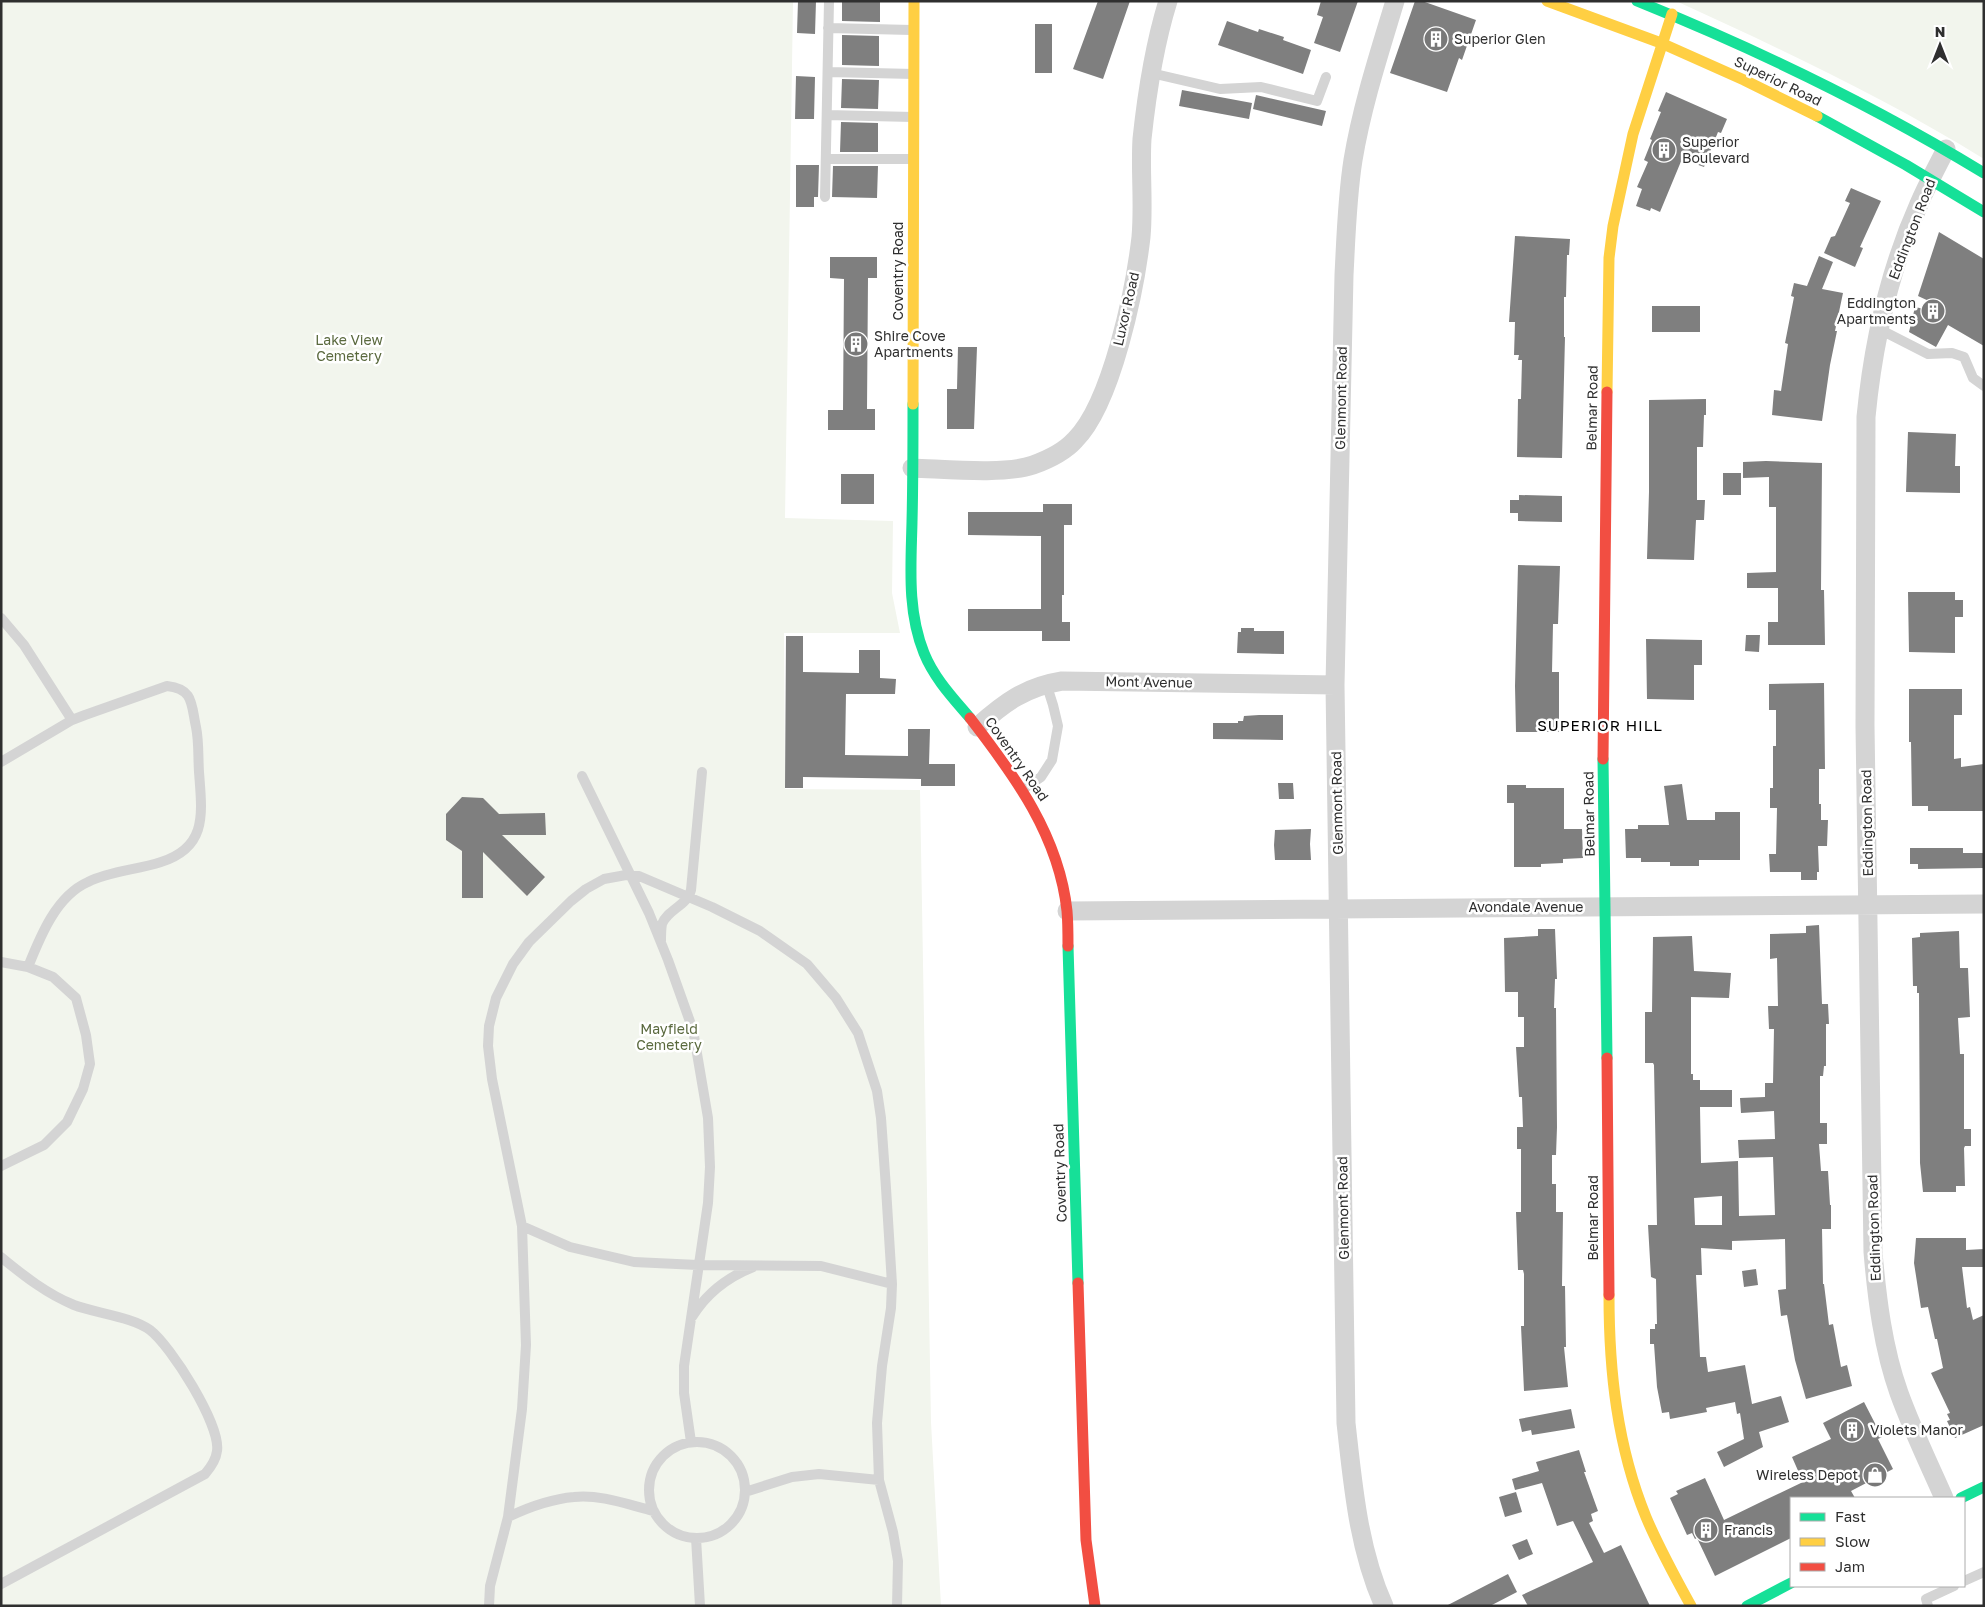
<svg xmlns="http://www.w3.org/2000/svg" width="1985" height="1607" viewBox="0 0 1985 1607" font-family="'Golos Text',sans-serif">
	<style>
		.green { fill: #f2f5ed }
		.building { fill: #7f7f7f; fill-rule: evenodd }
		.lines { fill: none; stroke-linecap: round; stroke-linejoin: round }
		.lane { stroke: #d4d4d4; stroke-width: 10 }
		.street { stroke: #d4d4d4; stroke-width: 19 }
		.fast { stroke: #16e098; stroke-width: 11 }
		.slow { stroke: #ffcf43; stroke-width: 11 }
		.jam { stroke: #f24e42; stroke-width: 11 }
		.labels { text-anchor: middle; stroke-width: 5; stroke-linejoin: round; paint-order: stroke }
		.poi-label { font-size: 14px; fill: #2f2f2f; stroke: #fff; text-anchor: start }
		.street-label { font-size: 14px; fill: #2f2f2f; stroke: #fff }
		.park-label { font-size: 14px; fill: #5a693e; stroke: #fff }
		.neighbourhood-label { font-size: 15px; letter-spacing: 1px; fill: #000; stroke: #fff }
	</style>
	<rect width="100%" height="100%" fill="#fff"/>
	<path class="green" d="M1 1H793L785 518 893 521 892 593 900 633H784L785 789 920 790 931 1422 941 1606H1Z
		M1676 1H1984V159C1886 98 1781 49 1676 1Z"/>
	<path class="building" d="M798 1H816L815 34 797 33Z
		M842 1H880V22L842 21Z
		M1098 1H1130L1103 79 1073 69Z
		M1321 1H1358L1340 52 1314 43 1323 17 1317 15Z
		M1415 1H1422L1476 20 1462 60 1459 58 1447 92 1390 73Z
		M1227 21 1258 32 1259 29 1284 37 1283 40 1311 50 1303 74 1218 45Z
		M1035 24H1052V73H1035Z
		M842 35 879 36V66L842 65Z
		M796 76 815 77 814 119H795Z
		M842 79 879 80 878 109 841 108Z
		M1182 90 1252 103 1249 119 1179 106Z
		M1666 92 1727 119 1721 133 1718 132 1704 167 1682 159 1660 212 1651 208 1650 211 1636 206 1642 189 1637 187 1648 162 1644 160 1652 140 1650 139 1661 112 1658 111Z
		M1256 95 1326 111 1322 126 1253 109Z
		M841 122 878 123V152H840Z
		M796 165H819L818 197H814V207H796Z
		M833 166H878L877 198 832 197Z
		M1851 188 1881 201 1860 247 1863 248 1855 267 1824 253 1831 237 1835 236 1850 203 1845 201Z
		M1939 232 1984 259V346L1948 325 1936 347 1909 332 1915 307 1943 313 1944 308 1918 296Z
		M1515 236 1570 239 1569 255H1567L1566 297H1564V337H1565L1562 458 1517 457 1518 399H1521L1522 360H1518L1519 355H1514L1515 322H1509Z
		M1819 256 1833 262 1822 289 1843 293 1835 331H1837L1830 365 1822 421 1772 415 1774 390 1781 391 1788 344 1785 343 1794 297 1791 296 1794 283 1807 286Z
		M830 257H877V278H868L867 409H875V430H828V410H843L844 279 830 278Z
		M1652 306H1700V332H1652Z
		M958 347H977L974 429H947V389H957Z
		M1706 399V415H1704L1703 447H1697V500H1705L1704 520H1696L1694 560 1647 559 1649 492V400Z
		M1908 432 1956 434 1955 466H1960V493L1906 492Z
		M1766 461 1822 463 1821 590H1824L1825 645H1768V622H1778V588H1747V573L1776 572V507H1769V477L1743 478V462Z
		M1723 473H1741V495H1723Z
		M841 474H874V504H841Z
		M1519 495 1562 496V522L1518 521V513H1510V500H1519Z
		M1043 504H1072V525H1064V595H1062V622H1070V641H1042V631H968V609H1041V536L968 535V512H1043Z
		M1518 565 1560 566 1558 624H1553L1552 672H1559V732H1516L1515 686Z
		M1908 592H1955V600H1963V617H1955V653L1909 652Z
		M1241 628H1254V631H1284V654L1237 653 1238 632H1241Z
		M1746 635H1760L1759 652 1745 651Z
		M786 636H803V672L859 673V650H880V678L896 679 895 694H846L845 755 908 756V729H930L929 764H955V786H921V779L803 777V788H785Z
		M1646 639 1702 640V665H1694V700L1647 699Z
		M1824 683 1825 769H1819V804H1821V820H1828L1827 846H1818L1819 872H1817V880H1801V872H1770L1769 854H1776L1777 808H1770V788H1773V746H1776V710H1769V684Z
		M1909 689H1962V715H1954V759L1961 758V767L1984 764V811H1928V806H1912L1911 742H1909Z
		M1259 715H1283V740L1213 739V723H1238V721H1243L1244 716Z
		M1278 783H1293L1294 799H1279Z
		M1682 784 1687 820H1715V812H1740V860H1699V866H1670V862H1641V858H1626L1625 829H1638V825H1669L1664 786Z
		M1507 785H1526V788H1564V829H1582L1583 858 1563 859V863L1541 864V867H1514V803H1507Z
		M462 797 483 798 499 814 545 813 546 835H502L545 877 527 896 483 852V898H462V851L446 840V814Z
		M1311 829 1310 844 1311 860H1275L1274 845 1275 830Z
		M1910 848H1963V853H1984V868L1918 869V864H1910Z
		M1819 925 1822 1004H1828L1829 1024H1826V1066H1824L1823 1076H1820V1123H1827V1144H1819L1821 1171H1828L1830 1205H1831V1229H1822L1823 1284H1824L1829 1325 1833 1324 1841 1367 1847 1365 1852 1386 1806 1399 1795 1360 1787 1315 1781 1316 1778 1290 1786 1289 1785 1239 1732 1241V1250L1701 1248 1702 1275H1696L1700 1357H1706L1708 1372 1745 1365 1752 1404 1781 1396 1789 1422 1759 1432 1763 1447 1724 1467 1717 1452 1744 1439 1740 1413 1737 1414 1735 1402 1706 1408 1707 1412 1670 1419 1669 1412 1662 1413 1657 1387 1654 1344H1650V1329H1655V1324H1657L1656 1279 1651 1277 1648 1225H1657L1654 1065 1653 1063H1645V1012H1652L1653 937 1692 936 1694 971 1731 973 1729 998 1691 997V1074H1693V1080H1700V1090H1732V1107H1700L1701 1163 1738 1161 1739 1216 1775 1215 1773 1157 1739 1158 1738 1140 1775 1139 1774 1111 1741 1113 1740 1098 1765 1097V1083H1773L1774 1029H1769L1768 1006H1778L1777 958 1770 959V934L1806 933V926ZM1722 1196V1225H1695L1694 1198Z
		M1538 929H1555L1557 979H1555L1554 1008H1556L1557 1127 1556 1155H1552V1184H1556V1212H1563L1562 1286H1565L1566 1347H1564L1568 1387 1524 1391 1521 1326H1524V1274L1523 1270H1518L1516 1212H1521V1149H1517V1127H1523L1522 1097H1519L1516 1047H1524V1017H1518V992H1505L1504 938 1538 936Z
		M1959 931 1960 968H1968L1970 1017 1958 1018 1960 1054H1964V1129H1971V1146H1965L1964 1148 1965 1186H1956V1192H1923L1920 1163 1919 993H1917V986H1913L1912 938 1920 937V933Z
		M1916 1238H1966V1250L1984 1249V1267H1962L1967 1308 1970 1307 1973 1320 1984 1315V1425L1955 1438 1947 1421 1950 1420 1947 1414 1950 1413 1931 1373 1943 1368 1937 1339H1935L1928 1307 1921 1308 1914 1263Z
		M1756 1269 1758 1285 1744 1287 1742 1271Z
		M1864 1402 1882 1437 1878 1439 1893 1469 1851 1491 1855 1498H1791V1538L1715 1576 1697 1538 1695 1539 1692 1533 1687 1535 1670 1498 1678 1494 1676 1491 1705 1478 1724 1520 1763 1501 1803 1482 1792 1457 1831 1439 1823 1423Z
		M1571 1409 1575 1428 1532 1435 1531 1430 1522 1432 1519 1419Z
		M1579 1450 1586 1472H1584L1598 1511 1591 1514 1593 1521 1589 1523 1604 1553 1621 1545 1650 1606H1528L1522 1595 1593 1562 1573 1521 1557 1526 1542 1483 1515 1490 1512 1479 1539 1471 1536 1462Z
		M1516 1492 1522 1512 1505 1517 1499 1497Z
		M1527 1539 1533 1554 1519 1560 1512 1545Z
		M1508 1574 1517 1592 1490 1606H1446Z"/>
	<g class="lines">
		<path class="lane" d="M828 28 912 30
			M828 72 914 74
			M1151 73 1220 89 1261 87 1317 101 1326 77
			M827 115 913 117
			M826 159H913
			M825 197 829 1
			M1879 329 1928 354 1952 353 1964 357 1973 378 1984 386
			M1 618 24 645 72 720
			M1 762 72 720 85 715 167 686C194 689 191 704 196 727 199 741 198 757 199 772 202 813 208 847 161 862 137 870 110 871 88 882 56 896 40 937 28 967
			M582 776 649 913 668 960 693 1030 708 1118 710 1167 708 1203 684 1366V1393L691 1442
			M1023 789 1041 777 1052 760 1058 726 1053 705 1046 683
			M661 941C661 936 661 929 662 924 668 909 687 906 691 890L702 772
			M1 962 28 967 53 977 76 998 86 1035 90 1064 83 1089 67 1122 44 1145 1 1166
			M522 1226 570 1247 634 1262 698 1265 821 1266 892 1284
			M1 1257C24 1276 47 1294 74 1305 95 1313 133 1317 150 1330 171 1346 221 1425 217 1451 216 1460 211 1467 205 1474L1 1584
			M692 1317C706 1294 728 1277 753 1267
			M649 1490a48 48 0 1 1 96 0a48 48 0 1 1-96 0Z
			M745 1492 792 1477 819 1474 879 1480
			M508 1517C529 1507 551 1499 574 1497 600 1494 629 1505 654 1511
			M696 1538 700 1606
			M1964 1581 1984 1572
			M489 1606 490 1586 508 1517 522 1409 526 1345 522 1226 492 1079 488 1046 489 1026 496 998 513 964 529 942 571 901 586 889 604 879 626 875 639 876 712 907 760 931 807 964 836 998 858 1033 877 1091 881 1118 886 1188 892 1284 891 1308 882 1366 877 1423 879 1480 893 1532 898 1561 897 1606
			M1928 1606 1926 1599 1954 1586"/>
		<path class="street" d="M912 468C945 469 1004 475 1033 465 1047 460 1065 451 1075 440 1112 403 1135 289 1141 237 1144 204 1140 171 1142 139 1147 92 1154 46 1168 1
			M977 727C1004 703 1025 687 1062 681L1335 685
			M1067 911 1984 904
			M1944 1498C1929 1464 1912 1429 1899 1393 1883 1348 1877 1299 1873 1252L1865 726 1866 417C1873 344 1889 271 1919 204 1927 185 1937 167 1946 149
			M1384 1606C1358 1548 1353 1485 1346 1423L1335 685 1344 275C1346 237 1347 198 1353 160 1362 106 1379 54 1395 1"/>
		<path class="fast" d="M1637 1C1756 49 1874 106 1984 173
			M1817 116 1906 165 1984 212
			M913 404C913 443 913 482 912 522 911 566 907 611 924 653 934 678 953 698 970 718
			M1603 759 1607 1058
			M1068 946 1078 1283
			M1961 1498 1984 1487
			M1747 1606 1791 1583"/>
		<path class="slow" d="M1547 1 1661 43 1744 80 1817 116
			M1607 392 1609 258 1613 226 1633 134 1672 14
			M913 404 914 1
			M1609 1295C1609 1371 1617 1446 1646 1517 1659 1548 1675 1577 1691 1606"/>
		<path class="jam" d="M970 718C1015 776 1059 836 1067 911 1068 922 1068 934 1068 946
			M1603 759 1607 392
			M1607 1058 1609 1295
			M1078 1283 1086 1540 1095 1606"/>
	</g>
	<defs>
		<symbol id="building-disc" viewBox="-11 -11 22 22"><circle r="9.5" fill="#787878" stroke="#fff"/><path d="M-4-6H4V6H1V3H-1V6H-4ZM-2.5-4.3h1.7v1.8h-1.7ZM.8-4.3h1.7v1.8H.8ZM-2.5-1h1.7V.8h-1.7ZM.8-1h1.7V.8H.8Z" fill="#fff"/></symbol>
		<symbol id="shop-disc" viewBox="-11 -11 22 22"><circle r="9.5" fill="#787878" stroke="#fff"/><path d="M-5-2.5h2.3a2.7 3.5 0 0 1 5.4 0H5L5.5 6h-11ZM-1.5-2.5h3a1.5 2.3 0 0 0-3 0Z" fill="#fff"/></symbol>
	</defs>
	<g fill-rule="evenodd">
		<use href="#building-disc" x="1422" y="25" width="28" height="28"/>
		<use href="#building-disc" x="1650" y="136" width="28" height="28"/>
		<use href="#building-disc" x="1919" y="297" width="28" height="28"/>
		<use href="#building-disc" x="842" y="330" width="28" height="28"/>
		<use href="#building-disc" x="1838" y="1416" width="28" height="28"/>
		<use href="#shop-disc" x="1861" y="1461" width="28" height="28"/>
		<use href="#building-disc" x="1692" y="1516" width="28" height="28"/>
	</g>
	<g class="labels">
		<g class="poi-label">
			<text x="1454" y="44">Superior Glen</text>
			<text x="1682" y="147">Superior<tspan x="1682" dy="16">Boulevard</tspan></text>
			<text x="1916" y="308" text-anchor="end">Eddington<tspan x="1916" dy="16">Apartments</tspan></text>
			<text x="874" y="341">Shire Cove<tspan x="874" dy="16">Apartments</tspan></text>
			<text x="1870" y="1435">Violets Manor</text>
			<text x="1858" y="1480" text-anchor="end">Wireless Depot</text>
			<text x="1724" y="1535">Francis</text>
		</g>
		<g class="street-label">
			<text transform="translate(1778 81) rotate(26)" y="5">Superior Road</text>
			<text transform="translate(1912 229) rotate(-69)" y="5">Eddington Road</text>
			<text transform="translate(898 271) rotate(-90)" y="5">Coventry Road</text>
			<text transform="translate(1126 309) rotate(-77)" y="5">Luxor Road</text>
			<text transform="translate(1341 398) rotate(-89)" y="5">Glenmont Road</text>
			<text transform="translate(1592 408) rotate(-89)" y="5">Belmar Road</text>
			<text transform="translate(1149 682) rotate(1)" y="5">Mont Avenue</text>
			<text transform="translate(1017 759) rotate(55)" y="5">Coventry Road</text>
			<text transform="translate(1337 803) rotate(-91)" y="5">Glenmont Road</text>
			<text transform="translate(1589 814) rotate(-91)" y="5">Belmar Road</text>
			<text transform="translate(1867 823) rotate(-91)" y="5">Eddington Road</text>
			<text x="1526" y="912">Avondale Avenue</text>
			<text transform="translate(1060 1173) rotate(-92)" y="5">Coventry Road</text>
			<text transform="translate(1343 1208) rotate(-91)" y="5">Glenmont Road</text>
			<text transform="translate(1593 1218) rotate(-90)" y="5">Belmar Road</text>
			<text transform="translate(1874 1228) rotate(-92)" y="5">Eddington Road</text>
		</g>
		<g class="park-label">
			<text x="349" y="345">Lake View<tspan x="349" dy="16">Cemetery</tspan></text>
			<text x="669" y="1034">Mayfield<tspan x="669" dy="16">Cemetery</tspan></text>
		</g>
		<g class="neighbourhood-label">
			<text x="1600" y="731">SUPERIOR HILL</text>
		</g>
	</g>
	<rect width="1985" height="1607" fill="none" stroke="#2f2f2f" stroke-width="5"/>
	<rect x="1790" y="1497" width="175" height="90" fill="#ffffff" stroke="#acacac"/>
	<rect x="1800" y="1513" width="25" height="8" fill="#16e098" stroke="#acacac"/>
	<text x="1835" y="1522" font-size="15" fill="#2f2f2f">Fast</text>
	<rect x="1800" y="1538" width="25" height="8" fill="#ffcf43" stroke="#acacac"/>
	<text x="1835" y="1547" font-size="15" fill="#2f2f2f">Slow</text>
	<rect x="1800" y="1563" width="25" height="8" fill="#f24e42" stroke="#acacac"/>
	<text x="1835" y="1572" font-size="15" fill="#2f2f2f">Jam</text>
	<g transform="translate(1940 45)" stroke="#ffffff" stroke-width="4" paint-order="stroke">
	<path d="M0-4L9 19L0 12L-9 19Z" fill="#2f2f2f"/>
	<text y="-8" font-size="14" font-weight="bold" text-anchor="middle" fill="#2f2f2f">N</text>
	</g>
</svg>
